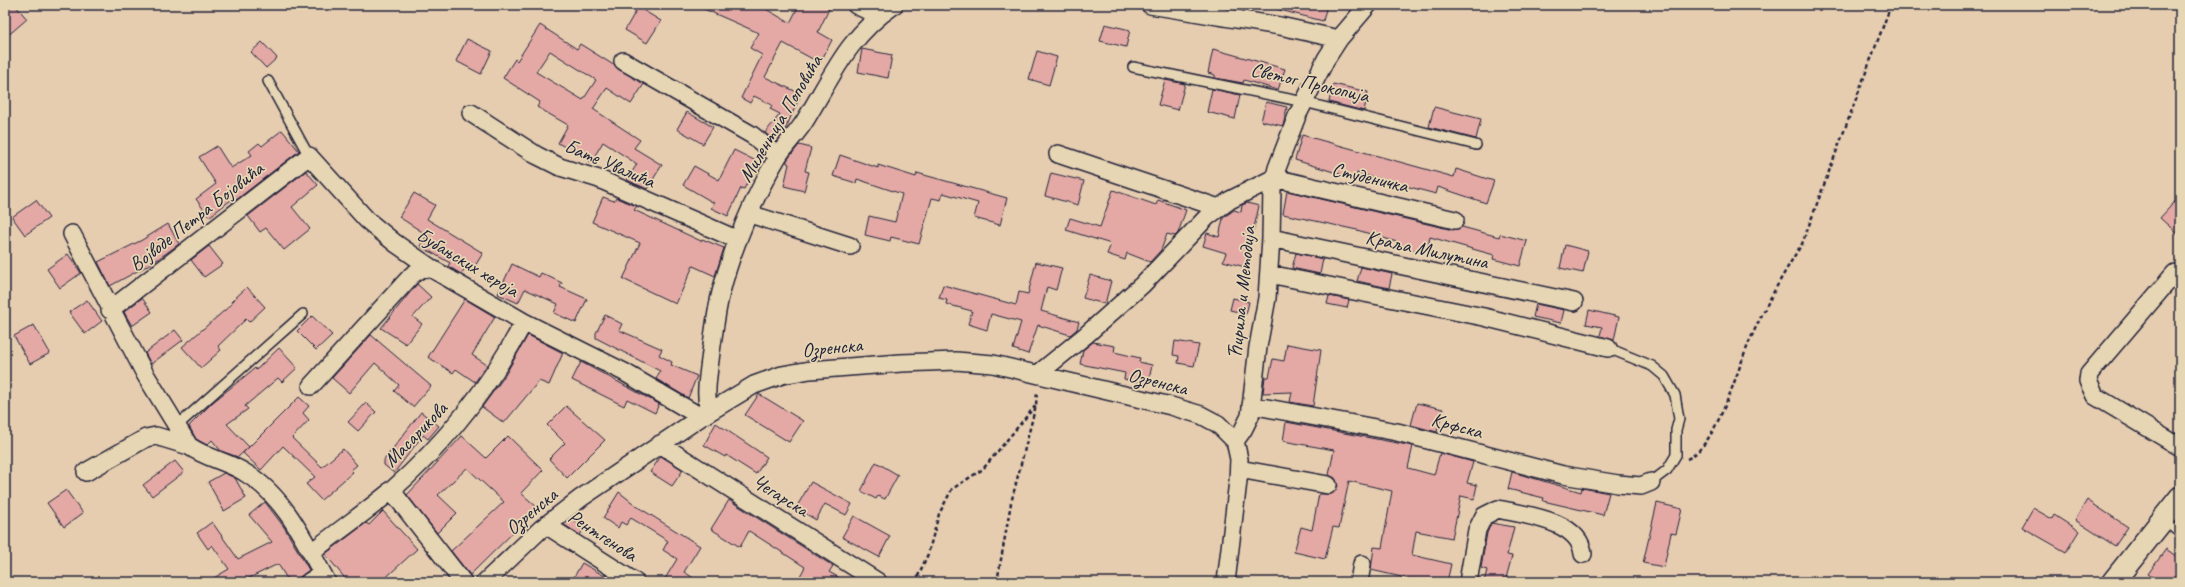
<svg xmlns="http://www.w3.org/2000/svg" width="2185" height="587" viewBox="0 0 2185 587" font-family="Caveat,sans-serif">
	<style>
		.building { fill: #e4a9a5; stroke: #22223b; fill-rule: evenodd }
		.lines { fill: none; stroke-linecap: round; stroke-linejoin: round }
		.lane-casing { stroke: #22223b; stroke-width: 12 }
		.street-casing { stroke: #22223b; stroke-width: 20 }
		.secondary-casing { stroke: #22223b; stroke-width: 25 }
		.path { stroke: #22223b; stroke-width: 2.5; stroke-dasharray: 4 3; stroke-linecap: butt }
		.lane { stroke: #e7d6b3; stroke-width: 9 }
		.street { stroke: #e7d6b3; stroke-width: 17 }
		.secondary { stroke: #e7d6b3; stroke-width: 22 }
		.labels { text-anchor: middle; stroke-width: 3.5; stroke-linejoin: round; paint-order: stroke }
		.street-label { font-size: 20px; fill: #22223b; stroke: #e7d6b3 }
	</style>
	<rect width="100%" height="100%" fill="#e6cdb0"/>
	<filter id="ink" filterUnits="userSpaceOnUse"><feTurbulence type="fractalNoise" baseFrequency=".025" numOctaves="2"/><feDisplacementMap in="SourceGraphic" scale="8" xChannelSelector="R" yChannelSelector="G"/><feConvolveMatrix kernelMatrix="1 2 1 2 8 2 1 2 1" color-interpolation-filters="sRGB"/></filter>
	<g filter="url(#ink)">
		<path class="building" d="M9 5H15L27 19 5 38V8Z
			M695 5H759L790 23 799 5H831L818 32 832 40 820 63 783 43 765 77 801 94 785 130 776 142 765 133 780 114 770 109 772 105 754 96 750 103 741 98 762 55 750 48 759 33Z
			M1277 5H1327L1323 21 1276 9Z
			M638 7 661 21 647 43 625 30Z
			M1105 24 1130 30 1126 47 1100 41Z
			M540 25 577 49 580 44 644 84 631 104 607 88 593 109 640 140 634 148 662 165 647 189 627 180 637 164 603 142 591 162 558 143 568 125 537 107 540 102 503 78 515 59 517 61ZM550 51 596 80 583 100 536 72Z
			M467 39 492 51 481 74 456 61Z
			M262 42 277 58 266 68 251 52Z
			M862 49 892 55 888 78 858 72Z
			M1213 49 1285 69 1278 90 1244 80 1243 83 1215 78V75L1208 73Z
			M1037 51 1057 57 1049 85 1029 79Z
			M1165 80 1185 84 1178 110 1158 105Z
			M1333 84 1368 92 1364 111 1329 102Z
			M1212 89 1240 95 1235 119 1207 112Z
			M1266 102 1287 107 1283 126 1261 121Z
			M1434 107 1481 119 1476 139 1429 127Z
			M687 112 713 127 703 144 677 129Z
			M282 130 299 151 236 200 232 202 231 200 209 217 196 199 216 184 199 157 217 146 231 168 252 155 249 151 259 143 262 146Z
			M1302 135 1454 177 1456 169 1494 181 1486 203 1438 187 1436 194 1357 173 1356 179 1295 160Z
			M799 145 811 148 805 171 809 172 804 191 784 186 789 164 787 163V160Z
			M734 150 758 162 744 189 741 188 728 216 711 208 714 203 683 185 694 166 719 180Z
			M840 155 878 168V165L916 177 917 173 1007 198 1000 225 974 218 978 203 943 193 941 200 932 198 919 244 891 237 890 241 865 235 869 216 895 222 902 194 857 179 856 183 833 176Z
			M306 171 318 185 292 207 310 229 284 250 266 228 260 232 248 216Z
			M1051 173 1084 181 1078 205 1045 196Z
			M1113 190 1156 205 1158 200 1186 210 1178 233 1175 236 1167 234 1161 250 1150 262 1127 253 1125 260 1107 254 1111 244 1066 230 1070 218 1100 227Z
			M1287 191 1453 230 1462 227 1499 237 1500 234 1527 241 1520 266 1493 259 1494 255 1430 237 1427 253 1399 247 1400 243 1357 230 1283 214Z
			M414 193 435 205 427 219 483 253 475 266 470 262 461 274 448 266 450 263 420 246 427 235 399 217Z
			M2180 196V236L2160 218Z
			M603 197 614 201 616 198 637 206 634 210 701 241 702 239 724 248 715 276 693 266 676 304 623 279 640 243 592 222Z
			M36 200 49 218 25 235 12 217Z
			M1247 203 1259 206 1245 267 1223 261 1226 253 1203 246 1207 233 1219 237 1223 218 1234 210 1241 212 1242 205Z
			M168 224 179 244 154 262 110 286 98 262 142 240Z
			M1565 245 1588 251 1583 273 1560 268Z
			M209 246 223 264 204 277 191 260Z
			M1296 253 1323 259 1320 274 1292 268Z
			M68 254 81 273 60 288 47 269Z
			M1036 262 1062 268 1056 290 1047 287 1041 311 1079 322 1077 329 1070 335 1038 325 1028 354 1013 349 1021 322 991 314 987 330 968 324 972 311 946 304 947 300 939 298 943 285 1016 305 1019 292 1028 294Z
			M512 264 539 277 541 273 562 283 560 287 587 299 576 323 554 313 558 304 525 289 518 303 498 294Z
			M1361 267 1392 274 1389 288 1357 281Z
			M1090 275 1111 281 1105 304 1083 298Z
			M417 284 431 297 413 317 422 324 406 344 381 328Z
			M247 287 265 307 249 322 246 319 218 346 221 350 201 368 182 347 232 304 231 302Z
			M1329 296 1349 300 1347 308 1327 304Z
			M142 298 152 312 132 326 124 312Z
			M1233 298 1249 302 1246 314 1230 310Z
			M465 299 495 317 472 355 487 365 475 382 456 369 453 373 428 357Z
			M87 300 102 321 85 334 69 312Z
			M1536 304 1564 310 1561 323 1533 317Z
			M1589 310 1619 317 1614 340 1600 336 1602 327 1586 324Z
			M605 315 622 324 619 330 662 349 659 355 672 362 671 365 697 376 688 398 656 379 660 371 596 338V333Z
			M312 316 332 335 316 350 297 331Z
			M34 325 50 353 30 364 14 336Z
			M175 330 183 340 151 364 145 353Z
			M371 335 431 386 413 407 394 391 399 385 375 363 349 393 332 378Z
			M528 335 563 353 549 385 539 381 504 423 482 407 504 377Z
			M1175 341 1199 345 1194 366 1178 363 1179 356 1173 355Z
			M1093 342 1115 346 1114 352 1140 358 1139 362 1152 365 1148 385 1124 379 1125 373 1080 364 1083 350Z
			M1287 344 1321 350 1313 406 1290 402 1292 392 1263 393 1265 377H1269L1273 359 1284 361Z
			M279 348 297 368 282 382 278 378 245 406 248 409 227 424 249 447 238 457 221 451 212 440 207 445 196 439 189 426 213 402 255 368 256 370Z
			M581 362 659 404 655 413 627 399 624 406 572 380Z
			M759 394 803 421 789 442 745 415Z
			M299 397 309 406 303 413 309 420 292 438 322 467 343 449 357 465 351 470 353 472 321 500 306 484 315 477 283 446 261 470 243 453Z
			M366 403 376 412 358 431 348 422Z
			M1417 403 1443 409 1437 432 1411 425Z
			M566 406 605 440 567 478 549 459 565 443 547 425Z
			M421 412 439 426 428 439 423 435 394 473 384 465V460Z
			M1286 422 1413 446 1408 468 1434 475 1440 453 1473 462 1467 483 1477 485 1474 499 1461 496 1452 538 1416 531 1412 555 1451 564 1447 582H1423L1371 570 1374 547 1382 548 1392 491 1349 481 1339 528 1333 527 1325 559 1294 552 1301 527 1312 530 1319 494H1332L1338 486 1335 478 1329 475 1334 450 1283 441Z
			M716 423 767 457 756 474 726 455 725 457 704 445Z
			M462 436 486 458 508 436 543 470 521 493 538 508 470 575 451 551 504 502 467 468 438 495 457 513 437 533 407 495Z
			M661 456 683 470 672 486 650 472Z
			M175 461 184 472 152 496 143 485Z
			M876 462 898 475 885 499 878 496 876 499 861 491Z
			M1512 472 1581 492 1582 488 1609 493 1603 515 1543 501 1544 498 1508 489Z
			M224 473 235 478 246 498 224 511 208 482Z
			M811 482 852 504 846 515 825 504 816 520 796 508Z
			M66 490 83 513 64 527 47 503Z
			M619 492 638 507 700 546 684 572 700 582H663L677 559 663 550 668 541 631 518 626 525 621 522 618 528 603 518Z
			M729 500 833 566 829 572 847 582H810L800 576 805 567 749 531 740 547 711 529Z
			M2087 500 2128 527 2115 546 2075 520Z
			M265 502 284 527 309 570 293 582H289L278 564 241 582H207L229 569 212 545 208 549 197 533 212 522 238 559 272 542 249 515Z
			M1657 503 1682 509 1676 534 1671 533 1664 567 1643 563Z
			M2033 508 2052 519 2054 515 2079 531 2066 552 2022 527Z
			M383 511 417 549 381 582H348L325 554 366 523 369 525Z
			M854 516 890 536 879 557 842 537Z
			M571 518 585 527 580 535 563 524Z
			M1491 523 1514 527 1507 555 1512 556 1505 582H1484L1487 570 1481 568 1487 533Z
			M2166 549 2180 559V582H2160L2148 574Z
			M582 563 615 582H571Z"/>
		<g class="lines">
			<defs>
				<path id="lane" d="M1133 67 1304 102 1476 145
					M268 81 309 156
					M1608 348 1652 366 1664 376 1675 395 1679 419 1676 430V455L1667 470 1651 482
					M177 426 303 314
					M2162 519 2180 533"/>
				<path id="street" d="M856 5 879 16
					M1150 5 1280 26 1339 39
					M623 61 752 135 778 156
					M471 113 536 155 560 167 599 179 738 240
					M1058 154 1219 208
					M1274 178 1455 220
					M750 214 850 246
					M72 234 145 374 189 446C206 458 226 461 244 472 285 496 305 542 327 582
					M1271 238 1574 302
					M2175 273 2089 374 2088 381 2095 396 2180 447
					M1269 274 1484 317 1608 348
					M110 310 309 156 367 220 395 243 434 270 524 322 624 372 701 417
					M1038 374 1086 335 1142 285 1207 217 1230 200 1274 178
					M311 386 412 275 424 267 434 270
					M1251 405 1397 432 1563 475 1618 484 1641 486 1651 482
					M709 412C704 393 709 371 711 352 714 332 716 312 721 292 732 248 754 197 777 158 785 144 798 133 806 119 834 73 848 37 894 5
					M1235 441 1243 430 1250 416 1258 347 1267 298 1271 238 1272 189 1277 168 1297 116 1326 59 1339 39 1368 5
					M660 444 878 582
					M1239 469 1328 485
					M86 472 146 438 156 436 189 446
					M391 490 463 582
					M546 525 635 582
					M312 552C338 531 366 512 391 491 446 443 490 386 524 322
					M309 582 322 574
					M485 582 541 529 581 498 701 417 754 385 782 375 810 370 901 363 956 361 993 364 1171 406 1201 415 1218 424 1235 441 1239 459 1238 481 1226 582
					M1359 582 1362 564
					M1468 582 1477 530 1484 516 1498 509C1524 515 1580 520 1583 554"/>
				<path id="secondary" d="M2113 582 2180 498"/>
			</defs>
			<use href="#lane" class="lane-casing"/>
			<use href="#street" class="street-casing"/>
			<use href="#secondary" class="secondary-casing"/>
			<path class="path" d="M1687 459C1717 446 1737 370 1750 340 1765 307 1782 275 1802 244L1891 5
				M913 582 918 576 928 554 939 514 952 489 983 469 1036 405
				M997 582 1011 503 1036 405 1037 391"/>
			<use href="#lane" class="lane"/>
			<use href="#street" class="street"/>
			<use href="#secondary" class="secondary"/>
		</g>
	</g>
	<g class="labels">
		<g class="street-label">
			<text transform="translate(1310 82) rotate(13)" y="7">Светог Прокопија</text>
			<text transform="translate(780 118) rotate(-59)" y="7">Милентија Поповића</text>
			<text transform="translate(610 163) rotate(23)" y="7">Бате Увалића</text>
			<text transform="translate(1370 177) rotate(13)" y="7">Студеничка</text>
			<text transform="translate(196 216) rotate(-38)" y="7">Војводе Петра Бојовића</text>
			<text transform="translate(1427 249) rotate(12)" y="7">Краља Милутина</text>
			<text transform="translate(468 262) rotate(31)" y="7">Бубањских хероја</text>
			<text transform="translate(1241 293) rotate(-84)" y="7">Ћирила и Методија</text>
			<text transform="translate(832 347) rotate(-6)" y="7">Озренска</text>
			<text transform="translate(1158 381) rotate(14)" y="7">Озренска</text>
			<text transform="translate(1457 425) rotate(15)" y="7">Крфска</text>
			<text transform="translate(415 434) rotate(-46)" y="7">Масарикова</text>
			<text transform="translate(781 495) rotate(32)" y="7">Чегарска</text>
			<text transform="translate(531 511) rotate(-40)" y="7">Озренска</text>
			<text transform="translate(603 535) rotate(33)" y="7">Рентгенова</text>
		</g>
	</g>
	<rect width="2185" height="587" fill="none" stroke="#e7d6b3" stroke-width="20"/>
	<rect x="10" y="10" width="2165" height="567" fill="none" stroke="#22223b" stroke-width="1.5" filter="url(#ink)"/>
</svg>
